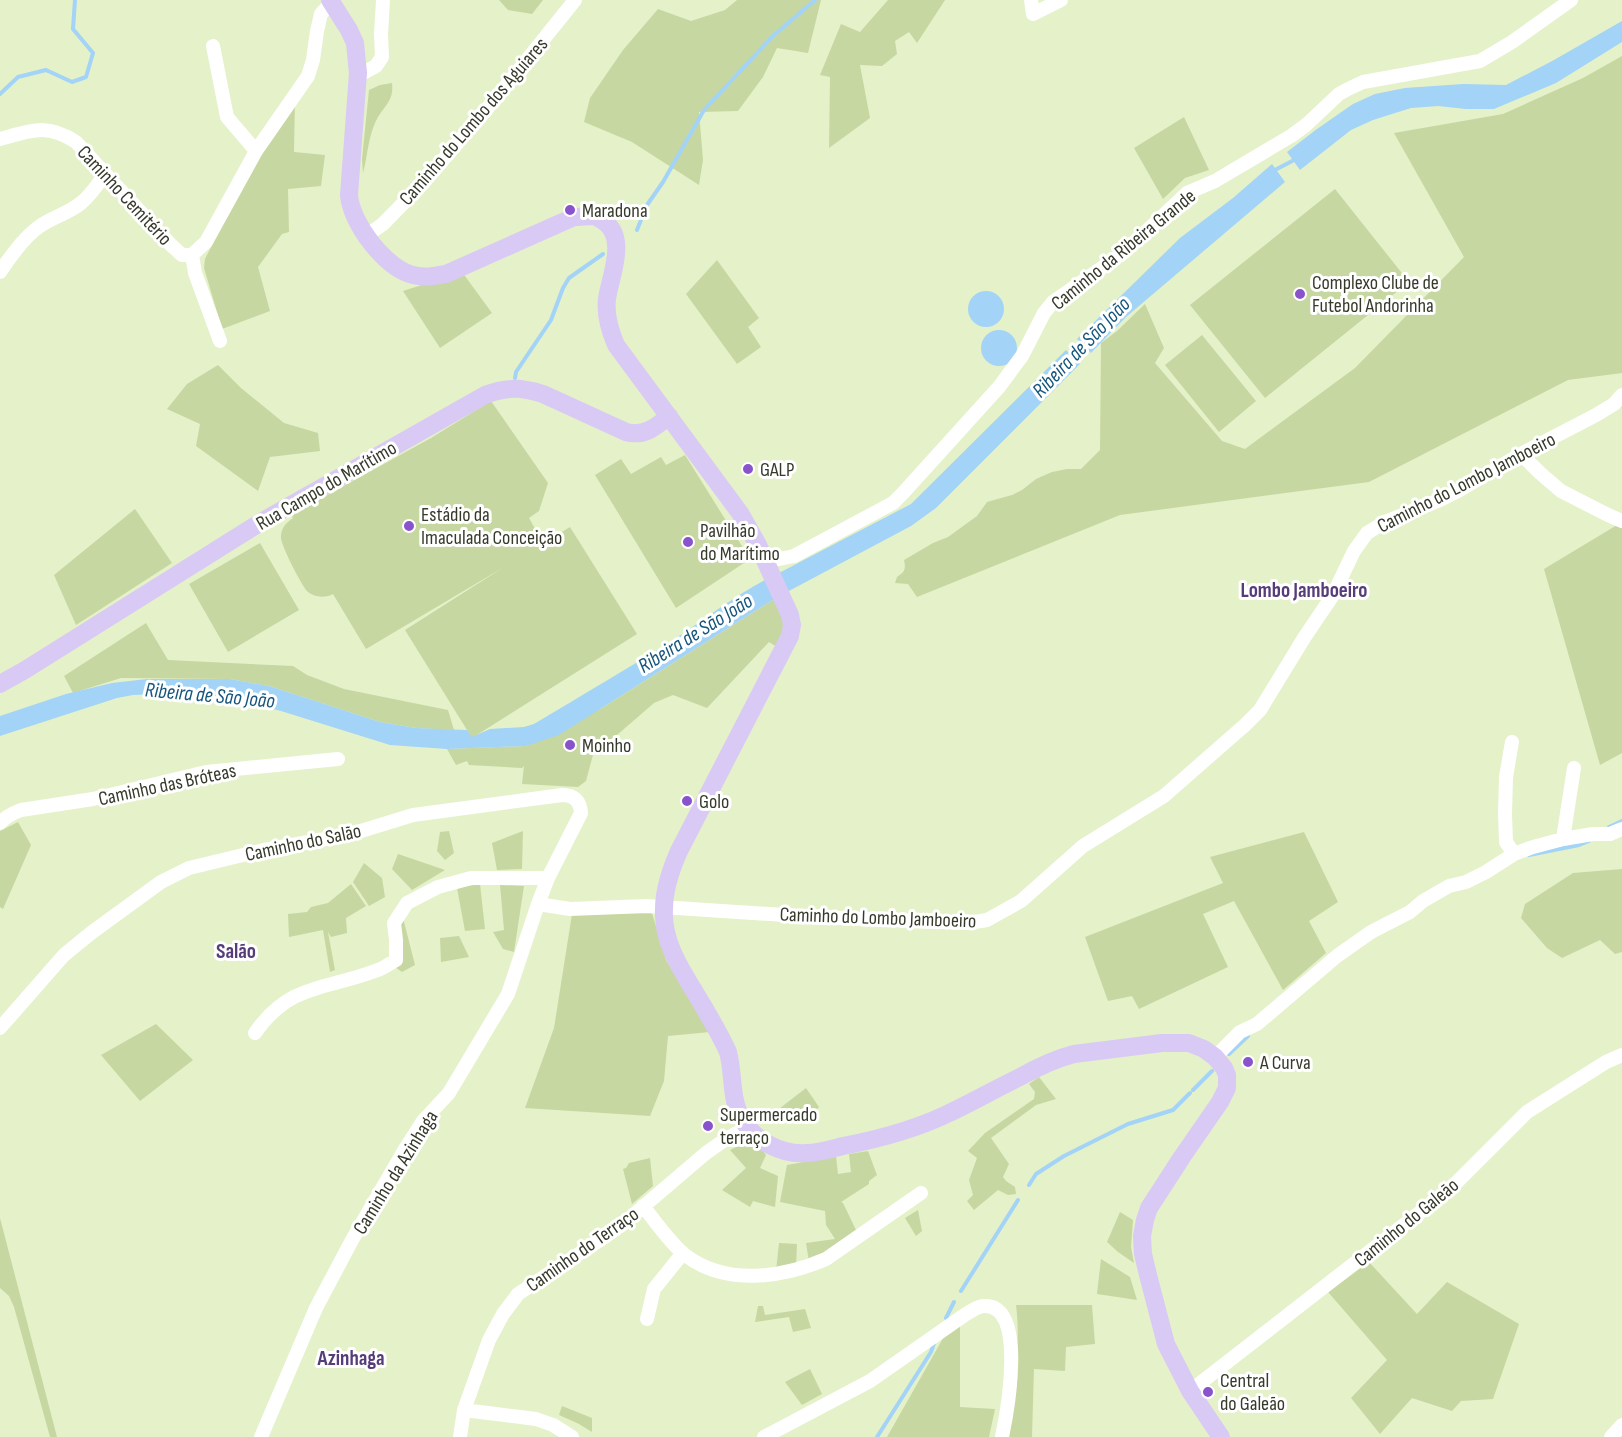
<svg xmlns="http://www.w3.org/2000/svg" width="1622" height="1437" viewBox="0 0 1622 1437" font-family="'Sofia Sans Condensed',sans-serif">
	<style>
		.green { fill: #c7d7a1 }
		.water { fill: #a3d3f7 }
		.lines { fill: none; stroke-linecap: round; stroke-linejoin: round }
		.stream { stroke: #a3d3f7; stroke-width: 4 }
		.minor { stroke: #fff; stroke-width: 14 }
		.major { stroke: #d9c9f5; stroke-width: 18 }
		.poi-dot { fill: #8853cb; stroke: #fff; stroke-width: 2 }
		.labels { text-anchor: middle; stroke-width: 6; stroke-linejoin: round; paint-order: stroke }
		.street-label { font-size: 20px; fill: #363a2b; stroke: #fff }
		.poi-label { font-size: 20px; fill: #363a2b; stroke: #fff; text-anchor: start }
		.water-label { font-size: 21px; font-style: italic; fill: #16557c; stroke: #fff }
		.neighbourhood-label { font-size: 21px; font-weight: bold; fill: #563d7a; stroke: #fff }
	</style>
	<rect width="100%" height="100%" fill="#e5f1c9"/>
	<path class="green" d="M499 0H543L532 14 508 10Z
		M737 0H821L808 53 777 48 763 77 738 111 699 112 703 160 699 185 632 142 584 122 590 98 623 50 658 9 691 21 725 10Z
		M888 0H945L917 43 909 32 895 41 897 54 882 66 860 65 870 118 829 148 830 77 820 75 841 24 860 32Z
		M1622 56V373L1568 380 1369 482 1120 515 917 597 908 584 895 583 897 577C905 572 906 569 904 560L933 543 948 537 977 516 987 502 1012 495 1022 490 1036 479 1052 472 1067 469H1081L1100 450 1101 343 1117 331 1145 304 1164 348 1155 363 1222 441 1245 449 1355 368 1464 257 1394 133 1503 114 1583 78Z
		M392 83C394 100 386 104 378 117 368 134 368 155 363 173L362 159 369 90 380 85Z
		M295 98 294 152 325 155 321 186 288 189 289 232 282 234 258 267 270 311 222 329 204 268 205 259 256 157Z
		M1184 117 1209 170 1185 178 1163 199 1134 148Z
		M1335 189 1409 282 1265 398 1190 305Z
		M717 260 759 318 748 327 761 347 737 364 686 294Z
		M462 272 492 313 440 348 403 291Z
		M1202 335 1256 401 1219 432 1165 365Z
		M218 365 241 388 284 423 318 433 320 451 270 457 258 491 196 446 200 424 167 409 187 384Z
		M491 401 548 483 539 511 529 518 542 541 540 545 570 527 637 634 472 738 405 630 504 567 366 649 333 594C326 598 314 598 307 591 302 586 280 544 281 537 281 528 286 523 293 518L291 515 431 438Z
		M685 455 750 559 676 608 595 475 621 459 631 474 661 457 666 465Z
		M135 509 172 563 76 625 54 575Z
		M1622 522V753L1600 765 1544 569Z
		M260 543 299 610 228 652 189 584Z
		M776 598 787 626 777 647 769 642 707 708 673 695 654 703 617 735 594 751 586 781 578 787 522 784 524 766 522 768 469 765 467 761 456 765 447 749 526 746 602 708Z
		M146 623 168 660 293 666 307 675 344 689 448 710 454 730 416 728 380 722 269 686 230 679 121 678 73 693 64 676Z
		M18 822 31 845 3 909 0 907V831Z
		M449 831 454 853 445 860 437 851 440 832Z
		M523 831 522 869 497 870 492 843Z
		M1304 832 1338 902 1309 921 1326 953 1283 990 1234 901 1203 914 1228 967 1139 1009 1132 996 1108 1001 1085 937 1223 883 1210 857Z
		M398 854 445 870 412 890 392 869Z
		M364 863 382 878 385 897 369 906 353 882Z
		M1622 869V952L1615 954 1600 940 1562 958 1547 948 1521 918 1525 904 1573 873Z
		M351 884 366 906 346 918 347 933 331 937 328 932 335 970 330 972 323 930 289 937 288 914 307 912 311 907 328 903Z
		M480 884 485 929 465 931 457 888Z
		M500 885 524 886 514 952 503 949 493 932 504 930Z
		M652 913 666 960 710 1032 668 1036 664 1081 650 1116 525 1108 554 1028 572 914Z
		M402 914 415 965 402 972 392 965 397 926Z
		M459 936 469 957 441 962 440 938Z
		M156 1024 193 1060 140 1101 101 1055Z
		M1039 1077 1056 1099 1036 1105 991 1138 1009 1164 1003 1177 1006 1181 1015 1187 1016 1194 1008 1195 998 1190 974 1210 967 1201 973 1195 969 1180 977 1158 968 1151 985 1133 1034 1099 1035 1092 1029 1084Z
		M806 1088 819 1107 806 1122 799 1117 793 1120 786 1109 778 1116 775 1112Z
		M754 1138 766 1155 760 1168 778 1176 775 1207 753 1201 750 1207 722 1190 746 1168 730 1150Z
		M868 1151 877 1175 869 1181V1184L841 1202 843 1203 856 1230 847 1238 809 1262 806 1243 835 1239 826 1225 825 1211 780 1202 787 1165 836 1156 838 1174 851 1172 849 1154Z
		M650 1158 653 1186 632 1204 623 1169 626 1168 629 1163Z
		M918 1210 922 1231 916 1236 905 1218Z
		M1120 1212 1133 1220 1131 1247 1134 1263 1118 1252 1107 1242Z
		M0 1218 57 1437H50L14 1307 9 1296 0 1288Z
		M779 1243 797 1244 796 1267 776 1271Z
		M1101 1259 1130 1277 1137 1300 1097 1294Z
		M1369 1262 1417 1314 1447 1282 1519 1324 1493 1399 1461 1401 1452 1411 1412 1398 1380 1434 1351 1398 1387 1360 1328 1292Z
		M1016 1305H1092L1095 1344 1066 1347 1065 1371 1034 1369 1032 1437H1004C1011 1394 1022 1349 1016 1305Z
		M758 1306H763L765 1315 805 1309 811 1328 793 1332 789 1317 755 1322Z
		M960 1323V1407L995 1409 989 1437H887L946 1333Z
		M810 1369 822 1394 802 1405 785 1382Z
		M562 1406 592 1418V1432L579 1424 559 1415Z"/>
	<path class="water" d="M1622 21V42L1556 83 1494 109H1466L1438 106 1411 108 1373 120 1351 130 1300 170 1287 152 1317 129 1353 104 1375 94 1405 88 1463 84 1506 85 1554 60Z
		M1272 164 1285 182 1126 317 1091 353 1077 339 1180 238 1233 198Z
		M968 309a18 18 0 1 1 36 0a18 18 0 1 1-36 0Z
		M981 348a18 18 0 1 1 36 0a18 18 0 1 1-36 0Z
		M1066 350 1080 364 936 508 911 526 787 592 779 573 911 504Z
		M767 579 776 598 559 735 526 746 447 749 390 745 281 711 237 700 157 694 133 695 117 698 0 736V716L66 694 112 683 147 679H230L269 686 380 722 416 728 467 730 472 737 490 729 524 727 534 724C582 695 631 667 679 636 708 617 736 595 767 579Z"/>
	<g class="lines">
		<path class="stream" d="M0 94 18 77 46 70 72 82 86 77 93 53 73 29 75 0
			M1273 171 1296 159
			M637 230 647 205 663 182 704 110 773 36 815 0
			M1069 361 1087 342
			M515 378 516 372 551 320 563 288 569 278 603 254
			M1609 827 1622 821
			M1529 855 1579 845 1589 841
			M1229 1054 1248 1036
			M1193 1090 1212 1071
			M1029 1185 1036 1174 1064 1156 1128 1124 1173 1110 1190 1093
			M961 1291 1018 1200
			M946 1318 954 1302
			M877 1437 931 1352 934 1343"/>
		<path class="minor" d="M1031 0 1033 14 1061 0
			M213 46 227 117 256 151
			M358 73 365 72 376 66 382 57 381 34 383 0
			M0 139C32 130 47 123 76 142L171 245 182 255H192L206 242 256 151 308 76 313 60 317 31 321 14 331 3
			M366 236 383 224 424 182 497 97 575 0
			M192 255 195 273 220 341
			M0 272C10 257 25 236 40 226 53 217 69 213 81 203 91 195 98 184 105 174
			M1521 454 1540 473 1561 491 1608 515 1622 521
			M765 559H779L794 556 893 503 903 493 999 387 1022 356 1044 313 1053 302 1123 253 1187 193 1215 181 1291 136 1306 125 1339 94 1348 89 1363 82 1480 61 1512 42 1571 0
			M1512 742 1506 777 1505 814 1506 842 1514 854
			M0 823C6 816 13 813 21 810L93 799 206 772 338 759
			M1563 839 1574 768
			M538 904 570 909 646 906 815 917 968 923 987 920 1021 901 1083 846 1164 796 1245 725 1260 710 1304 638 1333 595 1354 551 1367 533 1385 522 1440 500 1458 491 1521 454 1596 415 1614 404 1622 395
			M0 1028 64 955 91 933 161 882 189 868 264 850 348 835 413 815 562 795C574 795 580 801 581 813L548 878 538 904 508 994 449 1093 423 1121 405 1149 352 1240 316 1308 261 1437
			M255 1033C290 983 325 990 375 971 383 969 389 964 396 960V940L394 923 407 903 438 887 471 878H548
			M1215 1057 1240 1032 1257 1024 1337 956 1371 932 1410 912 1423 901 1449 886 1466 882 1486 872 1514 854 1533 847 1563 839 1593 834H1610L1622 829
			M643 1206C655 1221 670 1243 685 1255 726 1286 782 1278 826 1259L921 1193
			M647 1319 654 1289 683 1253
			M1190 1391 1450 1189 1527 1112 1606 1062 1622 1055
			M464 1410 536 1419 553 1425 572 1437
			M460 1437 464 1410 489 1340 503 1314 518 1294 603 1238 624 1223 706 1153 726 1139 748 1127
			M764 1437 870 1381 966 1314C971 1311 977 1307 983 1306 1028 1302 1007 1413 1002 1437
			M1611 1437 1622 1425"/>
		<path class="major" d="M330 0 349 30 355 43 358 73 349 195C351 223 385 268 413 275 425 278 435 276 446 274L574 217C580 217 587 216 593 216 598 217 602 220 606 223 627 240 610 277 607 299 605 315 610 331 616 345L740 513 758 545 790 615 792 625 790 636 679 851C671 869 664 890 664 909 662 943 683 972 699 999 709 1016 720 1034 728 1052 734 1074 730 1099 742 1119 755 1141 781 1155 807 1153 819 1153 831 1149 843 1146 879 1139 914 1130 947 1114 971 1103 995 1089 1020 1077 1038 1067 1054 1059 1074 1054L1162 1043H1189L1204 1049 1215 1057 1224 1068 1227 1075V1088L1220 1102 1182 1157 1149 1208 1145 1220 1142 1236 1143 1254 1148 1275 1166 1344 1190 1391 1221 1437
			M0 684 25 670 261 522 485 395C507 387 520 387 543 394L626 432C644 437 656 427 669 416"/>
	</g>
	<g class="poi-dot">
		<circle cx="570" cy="210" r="6"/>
		<circle cx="1300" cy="294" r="6"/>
		<circle cx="748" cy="469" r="6"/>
		<circle cx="409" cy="526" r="6"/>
		<circle cx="688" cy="542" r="6"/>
		<circle cx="570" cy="745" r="6"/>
		<circle cx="687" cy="801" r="6"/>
		<circle cx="1248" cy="1062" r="6"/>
		<circle cx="708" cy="1126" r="6"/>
		<circle cx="1208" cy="1392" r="6"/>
	</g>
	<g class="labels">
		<g class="street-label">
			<text transform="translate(473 121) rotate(-49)" y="7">Caminho do Lombo dos Aguiares</text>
			<text transform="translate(125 195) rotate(47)" y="7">Caminho Cemitério</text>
			<text transform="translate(1123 249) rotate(-39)" y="7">Caminho da Ribeira Grande</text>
			<text transform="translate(1466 482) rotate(-27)" y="7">Caminho do Lombo Jamboeiro</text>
			<text transform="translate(326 485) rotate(-30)" y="7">Rua Campo do Marítimo</text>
			<text transform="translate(167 784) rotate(-12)" y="7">Caminho das Bróteas</text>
			<text transform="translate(303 842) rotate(-12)" y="7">Caminho do Salão</text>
			<text transform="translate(878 917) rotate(2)" y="7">Caminho do Lombo Jamboeiro</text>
			<text transform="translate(395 1172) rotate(-58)" y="7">Caminho da Azinhaga</text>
			<text transform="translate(1406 1222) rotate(-39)" y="7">Caminho do Galeão</text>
			<text transform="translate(582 1249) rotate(-35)" y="7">Caminho do Terraço</text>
		</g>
		<g class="poi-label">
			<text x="582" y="217">Maradona</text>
			<text x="1312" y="289">Complexo Clube de<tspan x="1312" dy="23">Futebol Andorinha</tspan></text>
			<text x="760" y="476">GALP</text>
			<text x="421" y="521">Estádio da<tspan x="421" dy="23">Imaculada Conceição</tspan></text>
			<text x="700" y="537">Pavilhão<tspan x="700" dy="23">do Marítimo</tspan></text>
			<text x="582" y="752">Moinho</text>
			<text x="699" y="808">Golo</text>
			<text x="1260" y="1069">A Curva</text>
			<text x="720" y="1121">Supermercado<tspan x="720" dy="23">terraço</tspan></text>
			<text x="1220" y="1387">Central<tspan x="1220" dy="23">do Galeão</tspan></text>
		</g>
		<g class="water-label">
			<text transform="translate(1081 347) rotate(-46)" y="7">Ribeira de São João</text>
			<text transform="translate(695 633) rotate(-32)" y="7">Ribeira de São João</text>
			<text transform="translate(210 695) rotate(5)" y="7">Ribeira de São João</text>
		</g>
		<g class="neighbourhood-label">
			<text x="1304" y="597">Lombo Jamboeiro</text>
			<text x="236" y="958">Salão</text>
			<text x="351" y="1365">Azinhaga</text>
		</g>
	</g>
</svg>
